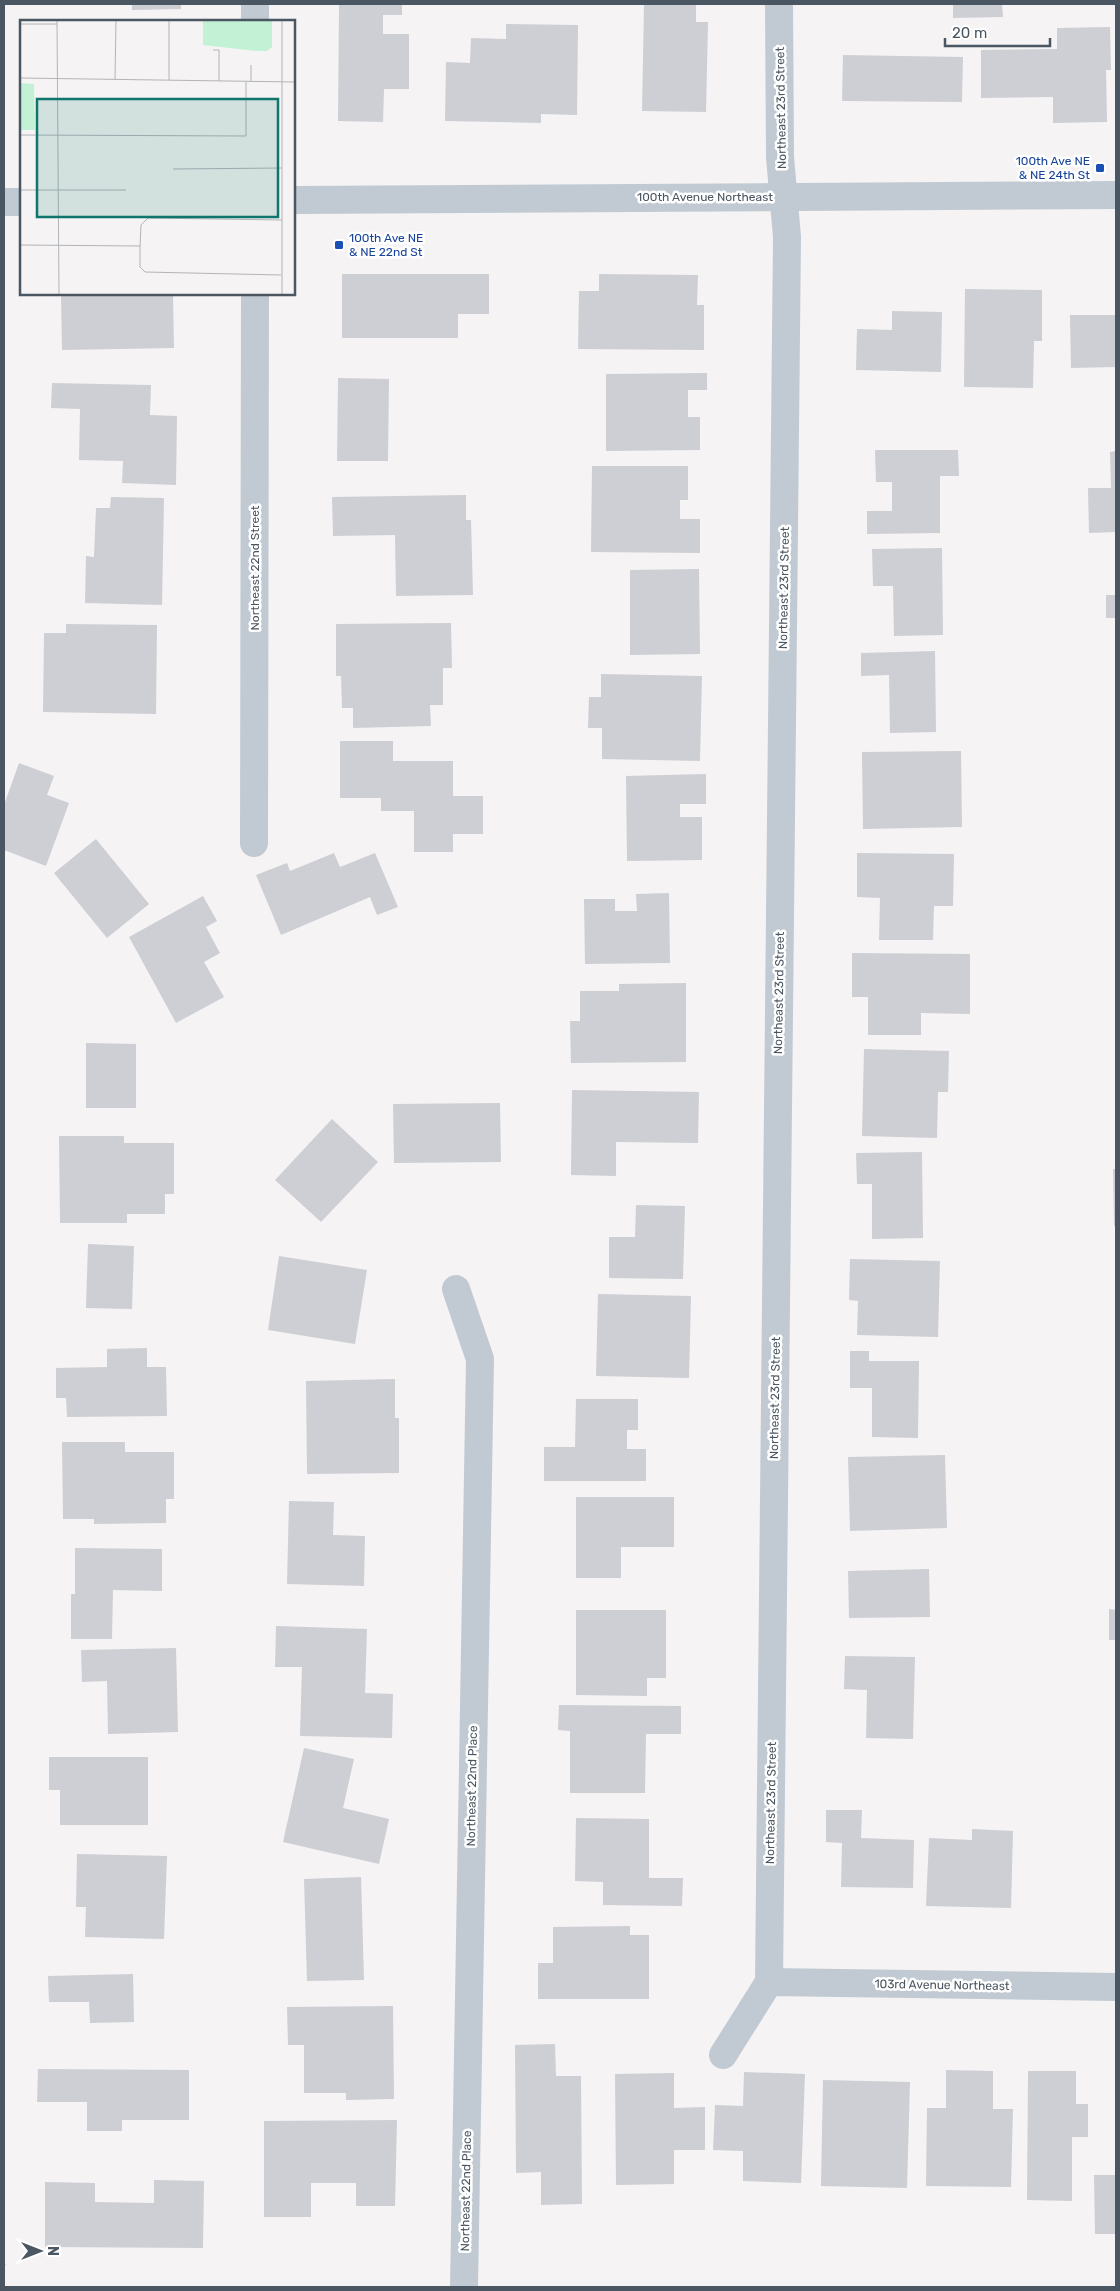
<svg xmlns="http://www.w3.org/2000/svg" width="1120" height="2291" viewBox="0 0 1120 2291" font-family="Rubik,sans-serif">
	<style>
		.building { fill: #cdcfd5 }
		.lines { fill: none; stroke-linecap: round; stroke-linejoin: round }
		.path { stroke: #7ad0a6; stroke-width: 3; stroke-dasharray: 4 2.5; stroke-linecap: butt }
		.minor { stroke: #c1cad2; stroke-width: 28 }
		.transit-dot { fill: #1a4fb4; stroke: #fff; stroke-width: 2 }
		.labels { text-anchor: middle; stroke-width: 5; stroke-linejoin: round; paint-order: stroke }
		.street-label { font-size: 12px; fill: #4a5661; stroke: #fff }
		.transit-label { font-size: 12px; fill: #164399; stroke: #fff; text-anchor: end }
		.inset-road { fill: none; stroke: #b1b4b9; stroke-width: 1 }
		.view { fill: #0f766e; fill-opacity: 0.15; stroke: #0f766e; stroke-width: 2.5 }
		.inset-edge { fill: none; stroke: #4a5661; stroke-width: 2.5 }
	</style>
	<rect width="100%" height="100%" fill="#f5f3f3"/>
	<path class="building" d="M132 4H181V9L132 10Z
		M339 4H402V15H383V34H409V89H384L383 122 338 121Z
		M644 4H696V22H708L706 112 642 111Z
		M953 4H1002L1003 17 953 18Z
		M506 24 578 25 577 115 541 114V123L445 121 446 62 470 63 471 38 506 39Z
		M1110 27 1111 70H1106L1107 122 1053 123V97L981 98V50L1057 49V28Z
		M843 55 963 57 962 102 842 101Z
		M342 274H489V314H458V338H342Z
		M599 274 698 275 697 305H704V350L578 349 579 291H599Z
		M965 289 1042 290V341H1034L1033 388 964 387Z
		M61 294H173L174 348 62 350Z
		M892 311 942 312 941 372 856 370 857 329 892 330Z
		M1070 315H1116V367L1071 368Z
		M707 373V390H688V417H700V450L606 451V374Z
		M338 378 389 379 388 461H337Z
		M52 383 151 385 150 415 177 416 176 485 122 483 123 461 79 460 80 409 51 408Z
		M875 450H958L959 476H940V533L867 534V511H892V482H876Z
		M1116 451V532L1089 533 1088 488H1111L1110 452Z
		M592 466H688V500H680V519H700V553L591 552Z
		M466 495V520H471L473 595 396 596 395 535 333 536 332 497Z
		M111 497 164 498 162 605 85 603 86 556 94 557 96 508H110Z
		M942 548 943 635 894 636 893 586H873L872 549Z
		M699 569 700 654 630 655V570Z
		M1106 595H1116V618H1106Z
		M451 623 452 668H443V705H430L431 726 353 728V708H342L341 676H336V624Z
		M66 624 157 625 156 714 43 712 44 633H66Z
		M935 651 936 732 890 733 889 675 861 676V653Z
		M601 674 702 676 700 761 602 759V728H588L589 697H601Z
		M340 741H393V761H453V796H483V834H453V852H414V811H381V798H340Z
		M961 751 962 827 863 829 862 752Z
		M19 763 54 776 47 795 69 803 46 866 4 850V805Z
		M706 774V804H680V817H702V860L627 861 626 776Z
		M96 839 149 904 107 938 54 873Z
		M334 853 340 867 375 853 398 907 377 915 370 897 281 935 256 875 287 863 290 871Z
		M857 853 954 854 953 906H934L933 940H879L880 898 857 897Z
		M669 893 670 963 585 964 584 899H615V911H637L636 894Z
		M203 896 217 921 206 927 220 953 204 962 224 997 176 1023 129 937Z
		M852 953 970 954V1014L921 1013V1035H868V997H852Z
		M686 983V1062L571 1063 570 1021H580V991H619V984Z
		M86 1043 136 1044V1108H86Z
		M864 1049 949 1051 948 1092H938L937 1138 862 1136Z
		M572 1090 699 1092 698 1143 616 1142V1176L571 1175Z
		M500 1103 501 1162 394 1163 393 1104Z
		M332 1119 378 1162 321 1222 275 1180Z
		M59 1136H124V1143H174V1194H165V1214H127V1223H60Z
		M922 1152 923 1238 872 1239V1184H857L856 1153Z
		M1113 1169H1116V1226H1114Z
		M636 1205 685 1206 683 1279 609 1278V1237H635Z
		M88 1244 134 1246 132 1309 86 1308Z
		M279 1256 367 1270 355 1344 268 1330Z
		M850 1259 940 1261 938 1337 857 1335 858 1301 849 1300Z
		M598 1294 691 1296 689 1378 596 1376Z
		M147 1348V1367H166L167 1416 67 1417 66 1398H56V1368L107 1367V1349Z
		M850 1351H869V1361H919L918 1438 872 1437V1388H850Z
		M395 1379V1418H399V1473L307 1474 306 1381Z
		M576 1399H638V1430H627V1449H646V1481H544V1447H575Z
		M62 1442H125V1452H174V1499H166V1523L94 1524V1519H63Z
		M945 1455 947 1528 850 1531 848 1457Z
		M576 1497H674V1547H621V1578H576Z
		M289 1501 334 1502 333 1535 365 1536 364 1586 287 1584Z
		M75 1548 162 1549V1591L113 1590 112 1639H71V1594H75Z
		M929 1569 930 1617 849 1618 848 1571Z
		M1109 1609 1116 1610V1640H1109Z
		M576 1610H666V1678H647V1696L576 1695Z
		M276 1626 367 1629 365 1693 393 1694 392 1738 300 1736 302 1667H275Z
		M176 1648 178 1732 108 1734 107 1681 82 1682 81 1650Z
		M845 1656 915 1657 913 1739 866 1738 867 1690 844 1689Z
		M559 1705 681 1706V1734H646L645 1793H570V1731L558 1730Z
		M304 1748 354 1759 343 1808 389 1819 379 1864 283 1842Z
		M49 1757H148V1825H60V1790H49Z
		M826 1810H862L861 1838 914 1840 913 1888 841 1887 842 1843 826 1842Z
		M576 1818 649 1819V1878H683L682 1906 603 1905V1882L575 1881Z
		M972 1829 1013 1831 1011 1908 926 1906 929 1838 972 1840Z
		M77 1854 167 1856 164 1939 85 1937 86 1907H76Z
		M361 1877 364 1980 307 1981 304 1879Z
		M630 1926V1935H649V1999H538V1963H553V1927Z
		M133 1974 134 2022 90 2023 89 2002H49L48 1976Z
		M393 2006 394 2099 346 2100V2093H304V2045H288L287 2007Z
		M555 2044 556 2076H581L582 2204 541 2205V2172L516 2173 515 2045Z
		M38 2069 189 2070V2120H122V2131H87V2102H37Z
		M946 2070 993 2071V2109H1013L1011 2187 926 2186 927 2108H946Z
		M1028 2071H1076V2104H1088V2137H1072V2201L1027 2200Z
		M744 2072 805 2074 801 2183 743 2181V2151L713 2150 715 2105 743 2106Z
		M674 2073V2108L705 2107V2150H674V2184L616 2185 615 2074Z
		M823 2080 910 2082 907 2188 821 2186Z
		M397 2120 395 2206H356V2183H311V2217H264V2121Z
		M1094 2175H1116V2234H1095Z
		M154 2180 204 2181 203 2248 45 2247V2182L95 2183V2202L154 2203Z"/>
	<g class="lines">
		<path class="path" d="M4 2265V2264"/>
		<path class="minor" d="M255 4V21
			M294 200 1116 195
			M4 202H21
			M254 843 255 294
			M456 1289 480 1359 464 2287
			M769 1982 787 237 780 157 779 4
			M769 1982 1116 1987
			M723 2055 769 1982"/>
	</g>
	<g class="transit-dot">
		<rect x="1095" y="163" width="10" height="10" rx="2.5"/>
		<rect x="334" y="240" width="10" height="10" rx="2.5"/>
	</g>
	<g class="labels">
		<g class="street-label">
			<text transform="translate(781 108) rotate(-91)" y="4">Northeast 23rd Street</text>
			<text x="705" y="201">100th Avenue Northeast</text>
			<text transform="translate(255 568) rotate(-90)" y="4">Northeast 22nd Street</text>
			<text transform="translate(784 588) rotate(-89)" y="4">Northeast 23rd Street</text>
			<text transform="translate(779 993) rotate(-89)" y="4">Northeast 23rd Street</text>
			<text transform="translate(775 1398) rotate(-89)" y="4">Northeast 23rd Street</text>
			<text transform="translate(472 1786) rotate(-89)" y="4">Northeast 22nd Place</text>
			<text transform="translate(771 1803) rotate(-89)" y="4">Northeast 23rd Street</text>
			<text transform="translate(942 1985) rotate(1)" y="4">103rd Avenue Northeast</text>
			<text transform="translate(466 2191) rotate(-89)" y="4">Northeast 22nd Place</text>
		</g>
		<g class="transit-label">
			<text x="1090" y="165">100th Ave NE<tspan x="1090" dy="14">&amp; NE 24th St</tspan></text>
			<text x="349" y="242" text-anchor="start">100th Ave NE<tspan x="349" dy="14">&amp; NE 22nd St</tspan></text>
		</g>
	</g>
	<g transform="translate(20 20)">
		<rect width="275" height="275" fill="#f5f3f3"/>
		<path d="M183 0H252V27L247 31H236L183 25ZM0 63 14 64 15 110H0Z" fill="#c3f1d5"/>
		<path class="inset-road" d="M37 0 39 275M149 0V60M0 4H37M193 30H199V61M0 58 275 62M95 59 96 0M231 62V45M0 115 226 116M226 116V62M153 149 262 148M0 170H106M0 225 120 226M261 255 125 252 120 247V226L121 205 128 198 262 200M262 275V0"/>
		<path class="view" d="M17 79H258V197H17Z"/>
		<rect width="275" height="275" class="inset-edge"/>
	</g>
	<rect width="1120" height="2291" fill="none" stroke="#4a5661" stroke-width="10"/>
	<g transform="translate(40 2251) rotate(90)" stroke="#ffffff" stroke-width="4" paint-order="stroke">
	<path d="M0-4L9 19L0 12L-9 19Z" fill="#4a5661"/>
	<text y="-8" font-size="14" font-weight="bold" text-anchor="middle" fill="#4a5661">N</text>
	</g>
	<path d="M945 38v8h105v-8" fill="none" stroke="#4a5661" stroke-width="2.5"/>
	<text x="952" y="38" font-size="15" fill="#4a5661" stroke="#ffffff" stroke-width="4" paint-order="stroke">20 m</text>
</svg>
